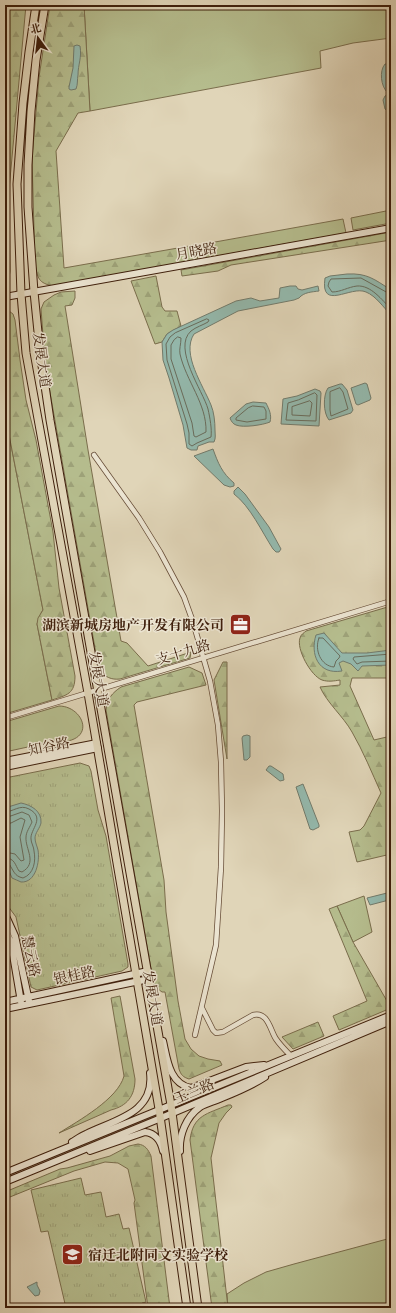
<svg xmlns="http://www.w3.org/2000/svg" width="396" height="1313" viewBox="0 0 396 1313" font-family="Vollkorn,'Noto Serif SC',serif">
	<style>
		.green { fill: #b5bc8d; stroke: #7a6d4c }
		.forest { fill: url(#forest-firs); stroke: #7a6d4c }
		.park { fill: url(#park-tufts); stroke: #7a6d4c }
		.water { fill: #94b9ad; stroke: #727b6c }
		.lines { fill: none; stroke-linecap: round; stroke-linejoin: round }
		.shore { stroke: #696c5c; stroke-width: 1 }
		.street-casing { stroke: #664c36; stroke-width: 6 }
		.secondary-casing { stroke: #3e1e0b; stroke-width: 8 }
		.primary-casing { stroke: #3e1e0b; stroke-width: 9 }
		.street { stroke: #ebe4d1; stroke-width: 4.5 }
		.secondary { stroke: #ebe4d1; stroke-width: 6 }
		.primary { stroke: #e0d5b8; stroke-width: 7 }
		.labels { text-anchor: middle; stroke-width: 3; stroke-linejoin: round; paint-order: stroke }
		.street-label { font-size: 14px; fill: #3e1e0b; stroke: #ebe4d1 }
		.poi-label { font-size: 14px; font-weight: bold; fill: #3e1e0b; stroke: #ebe4d1; text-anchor: end }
	</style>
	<defs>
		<pattern id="forest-firs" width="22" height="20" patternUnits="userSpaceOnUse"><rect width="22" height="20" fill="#b5bc8d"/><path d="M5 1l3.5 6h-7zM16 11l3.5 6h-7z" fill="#9da178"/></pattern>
		<pattern id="park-tufts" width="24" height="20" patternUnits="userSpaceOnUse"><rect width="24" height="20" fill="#b5bc8d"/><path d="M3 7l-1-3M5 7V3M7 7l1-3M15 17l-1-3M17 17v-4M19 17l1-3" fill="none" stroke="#9da178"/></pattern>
	</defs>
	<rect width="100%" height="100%" fill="#e0d5b8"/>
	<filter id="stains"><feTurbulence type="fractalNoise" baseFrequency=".005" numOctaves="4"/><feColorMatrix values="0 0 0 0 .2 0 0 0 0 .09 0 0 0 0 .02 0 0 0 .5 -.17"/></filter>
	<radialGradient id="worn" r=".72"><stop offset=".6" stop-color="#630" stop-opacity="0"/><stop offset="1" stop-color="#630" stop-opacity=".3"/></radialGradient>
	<path class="green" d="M84 5H391V38L353 43 320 51 321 68 90 111Z
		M391 210V223L353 230 351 218Z
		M343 219 346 233 206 258 204 244Z
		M5 414 43 610 41 613 37 624 52 700 5 714Z
		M59 706C81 706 95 735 68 741 64 741 60 743 55 741L5 752V722Z
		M364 896 372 932 353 942 337 906Z
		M391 1238V1308H228L227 1294 244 1283 266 1272 294 1264Z"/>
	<path class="forest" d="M5 5H26L9 190 10 271 8 285 5 289Z
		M50 5H84L90 111 78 113 56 151 64 268 195 245 198 260 53 286C38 283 38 278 35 265L32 159 39 77Z
		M391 232V240L231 265 218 271 182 276 181 270Z
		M156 276 162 307 165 311H177L181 326 167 334 162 342 155 344 131 281Z
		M75 291V298L72 305 65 306 88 450 121 641 127 643 148 666 191 652 190 658 120 679C111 680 106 677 99 671L48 381 44 348 41 309 44 302 54 295 61 292Z
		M5 308 13 314 15 320 20 360 26 400 36 440 53 532 59 588 75 676C75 694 67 695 52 700L37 624 38 618 43 610 5 414Z
		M391 606V678H352L350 686 374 740 391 736V854L357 862 349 832 360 830 364 826 381 793C372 773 363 751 352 732 343 716 327 703 320 687L340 685V680C334 681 328 682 322 680 311 676 296 649 300 638 301 634 304 633 306 631Z
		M223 662H227V759L214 680Z
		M189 667 202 673 206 685 137 702 134 705 164 880 166 912 178 1001 185 1039 191 1049 199 1056 208 1059 220 1061 222 1065 189 1079C183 1077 181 1075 179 1069L165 992H162L154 986 106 710C107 699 112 693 121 687Z
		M337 906 353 942 391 1008 339 1030 333 1016 367 1001 329 909Z
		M120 996 135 1079C135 1096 127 1106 111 1110L59 1133C78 1121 118 1099 124 1076L111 998Z
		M318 1022 324 1036 293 1049 282 1037Z
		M228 1105H231L232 1107 226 1113 219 1123 211 1158 228 1308H212L190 1140C193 1115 207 1114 228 1105Z
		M138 1144C145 1145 148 1149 151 1156L170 1308H148L134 1203 135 1200 128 1169 118 1163 105 1162 74 1171 5 1199V1192L60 1169 67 1168 110 1156 129 1146Z"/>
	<path class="park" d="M80 763 89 766 91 771 98 810 106 836 128 964V967L122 971 37 990 31 987 16 917 5 902V778Z
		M81 1178 85 1195 101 1192 106 1217 119 1214 123 1229 129 1228 146 1302 142 1303 143 1308H66L48 1231 41 1232 31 1190Z"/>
	<path class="water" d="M77 45 80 46C82 58 78 64 78 75 77 80 78 84 76 89L71 90 69 89V87L73 68 74 46Z
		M385 64H391V89L387 92C381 86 379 71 385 64Z
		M391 93V113L385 109 383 100 385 96Z
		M347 274C367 273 374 279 391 290V315C383 307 376 296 366 292 351 285 320 312 325 278L330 276Z
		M290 286H296L298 289 302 290 318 286 319 291C312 292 304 292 299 298L294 300 238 311 194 334C181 354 203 385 211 405 214 412 215 422 215 430 215 434 216 438 214 442H209L198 446 197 450H191L187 448 183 425 169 378 163 360 162 342 167 334 173 330 236 301 251 298 260 301 279 298 280 288Z
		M365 383 367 384 371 398 370 400 358 405 356 404 351 388Z
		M340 384H342L347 390 353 410 351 413 329 420C323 413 323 395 328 388Z
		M315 389 320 391 321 393 319 426 281 424 283 399 297 396Z
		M253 402 266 403C269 409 272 415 270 422 263 425 243 428 236 425 233 424 231 421 230 418L246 404Z
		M213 449C218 463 222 473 234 483V486L230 487 224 485 194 456Z
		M238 487 245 494 269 527 281 549 279 552H276L273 549C262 532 250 506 234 494V491Z
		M324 633 342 653H367L391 650V665L362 666 358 671 351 664 343 661 339 663 342 671C318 675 310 654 316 635Z
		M247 735 250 736V757L247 760H244L242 738 243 736Z
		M269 766H271L283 774 284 780 280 781 266 770Z
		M303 784 319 825V827L313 830 310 829 296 787Z
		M21 803C31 805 42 811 41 823 40 828 35 833 35 838 35 842 37 846 38 850 40 861 36 883 21 882 18 881 15 879 12 878L7 866 5 859 6 849 5 810 8 807Z
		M387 893 389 900 370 905 367 898Z
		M37 1282V1285L40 1291 39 1295 35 1296 27 1287Z"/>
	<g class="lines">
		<path class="shore" d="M391 293H388L361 278 331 279 329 282 328 286 332 292C341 292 348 287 357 286 371 285 382 300 391 309
			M207 319 209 320 208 322C203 325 196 327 191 331 172 348 203 391 208 409 210 418 212 429 211 437L197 443 192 446 189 444V433L187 424 167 360 166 344 170 337 175 333Z
			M178 337 181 338C181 344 179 349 180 354 186 381 207 404 206 432L196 437 194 436 192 423 171 359V345L174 340Z
			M340 388 343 392 348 409 331 416 330 410V392Z
			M315 393 317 395 316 421 286 420 288 403 298 400Z
			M310 401 312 403 310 416 292 415V407Z
			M253 406 264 407 266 411V419L247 422 236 420V418L248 408Z
			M319 638H323L340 656 339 658 336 661 334 667C321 666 314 650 319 638Z
			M391 654 354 657 353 659 357 664 362 662 391 661
			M5 812C13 812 20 804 29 809 46 818 30 829 31 839 31 843 34 847 34 851 36 861 34 874 23 878 14 876 14 871 9 864L5 863
			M5 818 22 812 29 815 32 822C30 827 26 832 26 837 25 849 38 863 22 872L19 871C15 865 15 858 5 858
			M5 824 11 823 21 818 25 820 20 837 24 860 21 861 15 854 5 852"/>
		<defs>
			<path id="street" d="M94 455 139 518 160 552 184 597 193 622 210 681 218 725 221 762 222 811 221 867 216 945 195 1035
				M5 718 391 601
				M202 1008 213 1030 216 1033 223 1032 253 1015C268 1011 270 1030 276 1039 280 1045 286 1051 291 1056"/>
			<path id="secondary" d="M5 297 391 228
				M5 761 97 743
				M5 767 98 748
				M5 914 15 936 29 1001
				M5 928 11 943 21 1002
				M5 1002 148 971
				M5 1009 149 979
				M163 1041C167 1058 169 1084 191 1088L246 1067 264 1065
				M72 1142C77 1139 81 1136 86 1134 113 1120 155 1114 150 1073
				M90 1151 145 1132C155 1133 161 1141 163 1151
				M180 1151C179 1135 186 1117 200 1107 205 1104 212 1102 217 1100 234 1093 250 1087 265 1077
				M5 1173C133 1120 263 1068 391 1015
				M5 1182 161 1118 391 1021"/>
			<path id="primary" d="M36 5 29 52 23 103 17 184 21 294 26 353 88 693 159 1109 187 1308
				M45 5 36 60 31 111 28 165V207L34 292 40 352 50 420 171 1105 198 1308"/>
		</defs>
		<use href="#street" class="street-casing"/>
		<use href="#secondary" class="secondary-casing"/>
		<use href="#primary" class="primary-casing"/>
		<use href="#street" class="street"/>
		<use href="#secondary" class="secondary"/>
		<use href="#primary" class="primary"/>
	</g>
	<defs>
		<symbol id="office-square" viewBox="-11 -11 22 22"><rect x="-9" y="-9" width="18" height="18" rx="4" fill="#8f2418" stroke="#ebe4d1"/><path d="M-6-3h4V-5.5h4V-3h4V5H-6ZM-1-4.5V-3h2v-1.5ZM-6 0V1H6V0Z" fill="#fff"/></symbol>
		<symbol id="school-square" viewBox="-11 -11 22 22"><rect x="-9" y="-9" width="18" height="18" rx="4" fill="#8f2418" stroke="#ebe4d1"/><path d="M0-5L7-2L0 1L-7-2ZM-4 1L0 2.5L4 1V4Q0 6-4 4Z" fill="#fff"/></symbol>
	</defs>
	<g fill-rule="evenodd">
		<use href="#office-square" x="228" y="612" width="25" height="25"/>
		<use href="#school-square" x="60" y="1242" width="25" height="25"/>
	</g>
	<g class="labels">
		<g class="street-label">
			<text transform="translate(196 251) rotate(-10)" y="5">月晓路</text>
			<text transform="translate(42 360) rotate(82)" y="5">发展大道</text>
			<text transform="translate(183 652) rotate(-17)" y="5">支十九路</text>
			<text transform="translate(99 679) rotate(80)" y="5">发展大道</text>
			<text transform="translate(49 746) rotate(-11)" y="5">知谷路</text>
			<text transform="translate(31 956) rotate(78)" y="5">慧云路</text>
			<text transform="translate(74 975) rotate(-12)" y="5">银桂路</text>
			<text transform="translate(153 998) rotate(80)" y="5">发展大道</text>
			<text transform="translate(194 1091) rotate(-23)" y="5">玉兰路</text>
		</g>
		<g class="poi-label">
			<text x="224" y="630">湖滨新城房地产开发有限公司</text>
			<text x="88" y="1260" text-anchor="start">宿迁北附同文实验学校</text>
		</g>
	</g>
	<rect width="396" height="1313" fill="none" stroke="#e0d5b8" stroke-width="20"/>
	<rect x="6" y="6" width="384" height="1301" fill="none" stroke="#3e1e0b" stroke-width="2"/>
	<rect x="10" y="10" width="376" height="1293" fill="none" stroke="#3e1e0b"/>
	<g transform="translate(38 38) rotate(345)" stroke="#ebe4d1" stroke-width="3" paint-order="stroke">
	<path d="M0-3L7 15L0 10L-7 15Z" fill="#3e1e0b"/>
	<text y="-6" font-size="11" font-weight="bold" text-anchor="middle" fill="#3e1e0b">北</text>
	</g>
	<rect width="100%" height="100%" filter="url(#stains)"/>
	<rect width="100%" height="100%" fill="url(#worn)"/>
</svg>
